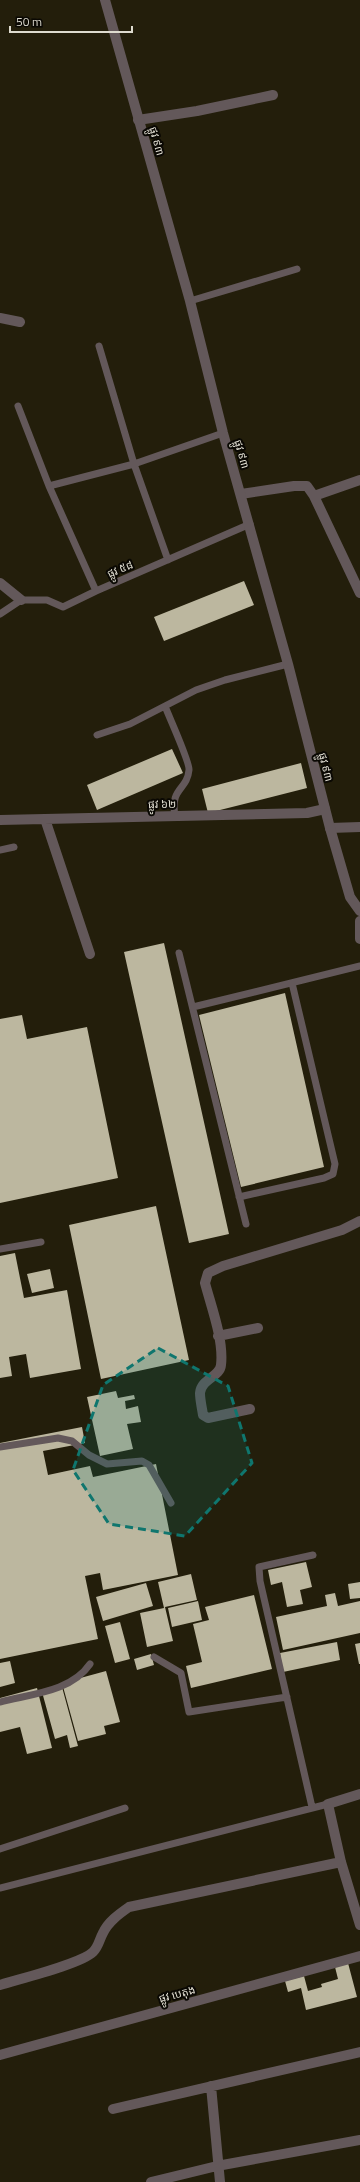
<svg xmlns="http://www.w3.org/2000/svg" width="360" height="2182" viewBox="0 0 360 2182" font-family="'Titillium Web','Noto Sans Khmer',sans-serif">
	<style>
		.building { fill: #bcb79f }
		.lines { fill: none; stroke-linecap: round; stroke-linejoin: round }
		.service { stroke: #63585a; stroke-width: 7 }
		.minor { stroke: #63585a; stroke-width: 10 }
		.tertiary { stroke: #63585a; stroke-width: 10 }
		.marked { fill: #0f766e; fill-opacity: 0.2; stroke: #0f766e; stroke-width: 3; stroke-dasharray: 8 5; stroke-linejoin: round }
		.labels { text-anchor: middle; stroke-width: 4; stroke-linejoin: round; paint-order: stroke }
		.street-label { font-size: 11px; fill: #dedbcf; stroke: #0a0803 }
	</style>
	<rect width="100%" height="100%" fill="#231e0b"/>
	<path class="building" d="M244 581 254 605 164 641 154 617Z
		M172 749 183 773 97 810 87 785Z
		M301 763 307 788 208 813 202 789Z
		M164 943 229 1234 189 1243 124 952Z
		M285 993 324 1167 241 1187 199 1015Z
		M22 1015 27 1039 87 1027 118 1178 0 1203V1019Z
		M156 1206 189 1360 101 1379 69 1225Z
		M15 1253 24 1298 67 1290 81 1369 30 1378 26 1354 9 1357 12 1376 0 1378V1256Z
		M50 1269 54 1288 32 1293 27 1274Z
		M116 1391 118 1398 134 1395 135 1399 125 1401 126 1409 138 1406 141 1422 127 1424 133 1449 100 1456 87 1397Z
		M82 1427 85 1443 43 1451 48 1475 90 1466 93 1477 156 1464 178 1575 103 1590 100 1573 85 1576 98 1639 0 1659V1443Z
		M306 1562 312 1587 300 1590 303 1604 287 1607 282 1582 271 1585 268 1570Z
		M191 1574 197 1600 165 1607 173 1641 147 1647 140 1613 164 1608 158 1582Z
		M360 1582V1598L350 1599 348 1584Z
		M146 1583 153 1606 103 1621 96 1597Z
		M335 1593 338 1606 360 1601V1633L283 1650 276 1617 327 1606 325 1595Z
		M254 1595 272 1669 191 1688 186 1666 202 1662 193 1624 209 1620 205 1607Z
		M198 1601 202 1620 172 1627 168 1608Z
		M120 1622 130 1659 115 1663 105 1626Z
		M337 1642 340 1660 283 1672 280 1653Z
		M360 1643V1664H359L355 1644Z
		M151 1654 154 1665 137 1670 134 1659Z
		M10 1661 15 1683 0 1687V1663Z
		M106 1671 120 1722 104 1726 106 1734 78 1741 62 1683Z
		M62 1687 78 1746 70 1748 67 1735 55 1739 42 1692Z
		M37 1688 52 1748 27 1754 20 1727 0 1732V1698Z
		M348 1963 357 1997 306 2010 301 1988 288 1992 285 1981 304 1976 308 1991 322 1987 321 1984 338 1979 335 1967Z"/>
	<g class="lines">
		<path class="service" d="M190 301 297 269
			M99 346 134 464 168 560
			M18 406 49 486 96 591
			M49 486 134 464 223 433
			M0 614 21 600H47L63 607 96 591 250 524
			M165 706C169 717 190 762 189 770 187 791 170 787 175 816
			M97 735 130 724 196 690 225 680 288 664
			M0 850 14 847
			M179 953 246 1224
			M193 1007 360 966
			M239 1197 324 1178 333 1174 335 1164 292 983
			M0 1249 41 1242
			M0 1447 58 1438 72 1441 89 1455 107 1464 142 1461 149 1465 171 1503
			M154 1657 181 1673 189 1712 287 1697
			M0 1702C31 1694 71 1692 90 1664
			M312 1807 260 1581 259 1567 313 1555
			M0 1849 125 1808
			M0 1888 328 1804"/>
		<path class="minor" d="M138 120 197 111 273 95
			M0 318 20 322
			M241 494 294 486H307L314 496 360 593
			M314 496 360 480
			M0 583 21 600
			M45 819 90 954
			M0 820 307 813 325 809
			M330 828 360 827
			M360 921V939
			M218 1336 258 1328
			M250 1409 208 1418 203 1415C202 1408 200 1400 200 1393 201 1379 220 1377 221 1365 224 1340 211 1306 205 1283L208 1273 223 1266 342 1230 360 1221
			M360 1794 328 1804 341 1862 360 1925
			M0 1985C19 1979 81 1964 93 1952 99 1946 99 1940 103 1933 108 1922 119 1914 129 1907L341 1862
			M0 2055 360 1956
			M211 2086 220 2182
			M113 2109 360 2052
			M151 2182 217 2166 360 2140"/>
		<path class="tertiary" d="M105 0 190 301 223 433 288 664 330 828 350 897 360 911"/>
	</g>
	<path class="marked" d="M158 1348 228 1386 252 1463 185 1536 109 1524 73 1470 103 1385Z"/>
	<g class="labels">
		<g class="street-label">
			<text transform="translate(157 141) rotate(74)" y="4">ផ្លូវ ៩៣</text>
			<text transform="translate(242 454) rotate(74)" y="4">ផ្លូវ ៩៣</text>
			<text transform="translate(120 569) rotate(-23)" y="4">ផ្លូវ ៥៨</text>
			<text transform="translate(326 767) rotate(76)" y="4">ផ្លូវ ៩៣</text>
			<text transform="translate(162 804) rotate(-1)" y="4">ផ្លូវ ៦២</text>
			<text transform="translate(177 1994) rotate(-15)" y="4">ផ្លូវ បេតុង</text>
		</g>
	</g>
	<path d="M10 26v6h122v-6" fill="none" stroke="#dedbcf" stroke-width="2"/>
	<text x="16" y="26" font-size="12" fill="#dedbcf" stroke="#0a0803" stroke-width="3" paint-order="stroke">50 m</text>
</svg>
